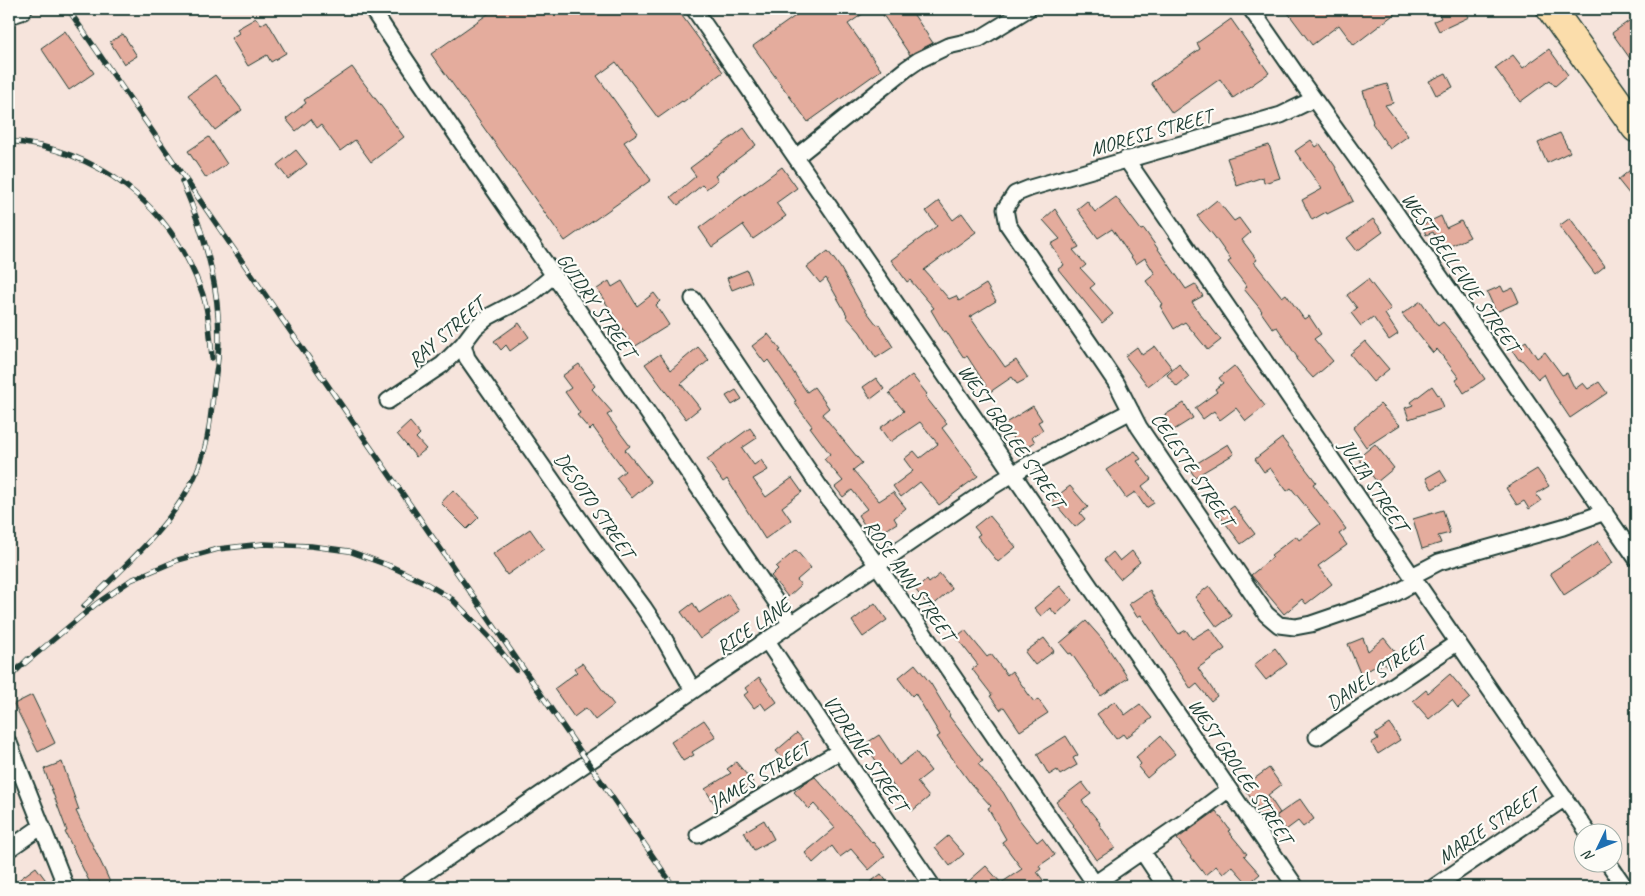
<svg xmlns="http://www.w3.org/2000/svg" width="1645" height="896" viewBox="0 0 1645 896" font-family="Caveat,sans-serif">
	<style>
		.building { fill: #e4ac9d; stroke: #1f3d34 }
		.lines { fill: none; stroke-linecap: round; stroke-linejoin: round }
		.street-casing { stroke: #1f3d34; stroke-width: 19 }
		.secondary-casing { stroke: #1f3d34; stroke-width: 25 }
		.highway-casing { stroke: #1f3d34; stroke-width: 31 }
		.street { stroke: #fdfcf7; stroke-width: 15 }
		.secondary { stroke: #fdfcf7; stroke-width: 21 }
		.highway { stroke: #fbddab; stroke-width: 28 }
		.rail-casing { stroke: #1f3d34; stroke-width: 5.5 }
		.rail { stroke: #fdfcf7; stroke-width: 4; stroke-dasharray: 11; stroke-linecap: butt }
		.labels { text-anchor: middle; stroke-width: 4.5; stroke-linejoin: round; paint-order: stroke }
		.street-label { font-size: 20px; fill: #1f3d34; stroke: #fdfcf7 }
	</style>
	<rect width="100%" height="100%" fill="#f6e4dc"/>
	<filter id="ink" filterUnits="userSpaceOnUse"><feTurbulence type="fractalNoise" baseFrequency=".02" numOctaves="2"/><feDisplacementMap in="SourceGraphic" scale="10" xChannelSelector="R" yChannelSelector="G"/><feConvolveMatrix kernelMatrix="1 2 1 2 8 2 1 2 1" color-interpolation-filters="sRGB"/></filter>
	<g filter="url(#ink)">
		<path class="building" d="M495 9H677L723 72 683 102 682 101 658 118 616 62 597 76 638 133 624 142 651 180 565 241 431 54Z
			M805 9H870L848 24 881 70 808 122 753 46Z
			M879 9H910L933 43 910 55Z
			M1285 9H1401L1354 45 1339 25 1312 45Z
			M1436 9H1465L1469 17 1439 31 1434 21 1441 18Z
			M1636 16V67L1612 33Z
			M256 18 261 25 267 21 286 53 271 62 267 55 248 66 231 38 239 33 237 29Z
			M1231 19 1269 73 1233 98 1220 79 1172 113 1151 83 1200 49 1197 43Z
			M65 31 94 73 69 90 41 48Z
			M123 34 137 56 124 64 110 42Z
			M1549 49 1568 75 1555 86 1550 80 1520 102 1495 68 1513 55 1523 68Z
			M352 67 404 137 371 162 355 140 340 151 321 125 317 128 311 119 296 131 286 119 306 103 304 100Z
			M1446 73 1453 87 1436 95 1429 81Z
			M215 75 242 110 215 130 188 95Z
			M1387 84 1393 103 1385 105 1408 136 1390 149 1372 123 1373 122 1363 91Z
			M744 128 756 145 715 176 718 180 706 189 702 185 678 205 671 197 696 176 690 168Z
			M1560 133 1570 152 1547 163 1538 143Z
			M209 137 227 164 206 178 188 151Z
			M1311 140 1316 147 1320 144 1335 166 1353 201 1327 214 1326 212 1312 220 1302 200 1322 189 1295 151Z
			M1269 145 1280 178 1264 183 1263 177 1237 186 1227 158Z
			M296 150 307 164 288 179 277 165Z
			M1636 165V190L1630 195 1618 180Z
			M782 167 797 188 776 203 786 216 753 239 743 225 712 247 699 228Z
			M1116 197 1141 230 1144 229 1186 289 1195 284 1203 296 1192 302 1200 314 1221 340 1208 350 1185 322 1174 329 1160 306 1163 304 1146 281 1155 274 1145 258 1136 264 1112 229 1098 238 1077 209 1087 201 1095 212Z
			M1217 200 1234 221 1239 218 1250 233 1242 240 1257 260 1254 262 1282 297 1286 294 1304 319 1309 316 1321 334 1314 339 1333 361 1313 378 1296 359 1297 357 1277 327 1273 329 1261 312 1262 311 1244 289 1247 287 1228 262 1231 260 1214 236 1197 216Z
			M939 201 953 220 962 213 976 232 924 270 949 299 956 296 959 301 986 284 996 301 970 317 1005 367 1016 360 1028 378 1017 384 1012 377 990 392 967 356 964 358 946 331 944 332 931 310 934 308 910 280 907 282 891 260 937 226 926 211Z
			M1055 209 1079 247 1073 250 1086 265 1081 269 1095 284 1090 288 1113 314 1102 323 1058 269 1064 265 1051 244 1060 239 1043 220Z
			M1441 216 1446 228 1461 221 1470 237 1442 250 1433 232 1426 235 1422 225Z
			M1570 218 1605 266 1595 274 1559 226Z
			M1373 219 1383 232 1357 251 1347 238Z
			M828 251 840 267 861 304 877 325 879 324 893 347 876 358 860 332 846 316 847 315 826 278 820 283 807 267Z
			M747 270 752 282 732 290 727 278Z
			M1368 279 1391 309 1385 314 1398 334 1389 340 1373 317 1361 326 1351 313 1357 308 1347 295Z
			M609 281 612 287 622 281 637 306 654 293 660 301 656 305 669 325 634 347 597 289Z
			M1501 286 1504 292 1513 288 1519 302 1496 312 1487 292Z
			M1421 301 1438 326 1443 322 1459 341 1485 379 1464 393 1456 380 1459 378 1437 349 1433 353 1402 314Z
			M519 323 529 337 510 351 506 345 501 350 494 341Z
			M768 334 781 350 779 351 807 392 814 387 829 408 822 414 862 463 853 470 879 501 893 492 906 508 894 518 897 523 881 533 877 527 869 532 858 515 867 509 852 490 843 497 835 487 843 481 824 459 830 454 810 427 812 426 794 402 796 401 768 360 765 363 752 346Z
			M1365 341 1389 369 1373 382 1350 354Z
			M1526 341 1537 358 1545 352 1562 375 1567 373 1575 389 1583 383 1588 389 1599 382 1607 393 1570 418 1554 394 1544 374 1538 379 1521 359 1519 360 1512 350Z
			M1155 346 1172 368 1148 386 1125 356 1137 347 1142 355Z
			M698 347 709 360 681 384 700 408 686 419 645 364 660 354 671 370Z
			M579 364 595 386 592 389 612 412 607 415 630 446 625 450 651 482 632 498 616 478 625 471 593 427 590 430 577 415 580 413 565 392 571 388 562 376Z
			M1179 364 1189 377 1177 387 1167 375Z
			M1234 366 1265 406 1246 421 1236 408 1220 420 1214 411 1203 419 1195 408 1217 392 1215 389 1223 383 1219 378Z
			M912 375 927 394 925 396 947 424 942 428 978 476 939 505 920 482 901 497 893 486 913 471 904 459 914 451 920 458 938 444 920 422 890 442 880 428 904 411 889 393Z
			M876 378 884 389 871 399 863 387Z
			M1432 386 1438 395H1439L1444 407 1409 419 1405 408 1413 405 1411 402Z
			M736 390 742 399 732 405 726 396Z
			M1184 403 1193 418 1169 433 1160 418Z
			M1380 404 1400 425 1366 447 1353 428Z
			M1033 406 1042 420 1038 422 1043 430 1032 437 1035 442 1021 451 1004 424Z
			M410 422 420 434 416 438 426 449 416 457 397 434Z
			M750 428 757 438 742 448 754 465 761 460 768 470 753 479 766 497 792 478 802 492 782 507 791 520 765 539 727 479 723 482 707 459Z
			M1282 438 1316 482 1313 484 1346 529 1339 534 1347 545 1318 566 1332 584 1306 604 1302 599 1284 614 1251 575 1273 557 1271 555 1296 536 1299 540 1320 524 1291 488 1287 491 1270 468 1264 472 1255 459Z
			M1228 444 1234 454 1195 477 1189 468Z
			M1375 444 1394 468 1377 482 1358 458Z
			M1135 451 1141 459 1137 461 1151 479 1142 486 1154 503 1146 508 1135 492 1126 498 1106 470Z
			M1537 469 1549 486 1536 494 1541 501 1529 509 1524 501 1517 505 1506 488Z
			M1440 470 1447 481 1432 489 1426 478Z
			M1070 486 1088 507 1080 513 1085 519 1075 527 1052 500Z
			M453 490 479 517 467 529 441 503Z
			M1234 506 1255 534 1241 544 1220 516Z
			M1443 510 1450 533 1438 536 1441 543 1422 549 1413 519Z
			M989 515 1016 547 998 562 977 536 980 534 974 527Z
			M530 529 544 549 507 575 493 554Z
			M1599 541 1613 563 1564 595 1550 573Z
			M796 550 811 568 797 580 801 585 788 597 771 576 778 569 776 567Z
			M1132 551 1140 562 1120 579 1104 560 1113 552 1120 561Z
			M940 574 952 589 930 608 915 589 927 580 929 583Z
			M1060 586 1072 600 1056 615 1050 608 1041 616 1034 608Z
			M1209 586 1232 616 1217 627 1195 597Z
			M1150 590 1157 604 1179 634 1186 630 1192 639 1210 628 1225 649 1198 668 1217 696 1211 701 1197 684 1191 689 1141 615 1137 617 1129 604Z
			M728 594 740 611 700 639 681 612 693 603 699 613Z
			M875 603 887 620 863 637 852 621Z
			M1086 621 1102 639 1128 678 1101 696 1071 653 1069 654 1060 643Z
			M965 630 987 657 991 654 1007 675 1012 671 1034 702 1038 699 1048 713 1020 731 1004 707 1000 710 990 696 992 695 972 669 978 665 956 637Z
			M1044 638 1054 651 1035 665 1025 652Z
			M1363 638 1368 651 1384 638 1401 659 1389 668 1385 663 1360 673 1348 644Z
			M1275 648 1287 664 1266 680 1254 665Z
			M582 663 614 705 595 720 586 708 574 717 554 689 577 672 574 668Z
			M915 664 931 684 950 715 949 716 983 761 978 764 1003 792 1019 819 1037 842 1042 838 1055 855 1039 866 1041 869 1037 872 1043 880 1032 887H962L986 866 1001 883 1022 869 1002 842 1006 839 988 808 991 806 971 784 937 737 940 735 915 693 912 696 898 678Z
			M1450 674 1470 698 1458 708 1452 700 1429 719 1413 701 1426 690 1428 693Z
			M759 677 777 702 766 710 761 703 754 708 744 695 748 692 745 688Z
			M32 695 55 743 38 752 14 704Z
			M1115 701 1125 715 1140 704 1152 718 1126 738 1123 734 1116 739 1097 714Z
			M704 720 716 737 692 752 694 755 683 761 671 742Z
			M1390 724 1400 740 1378 754 1371 743 1378 739 1375 734Z
			M797 733 807 744 786 762 776 751Z
			M879 735 899 765 916 752 931 771 917 782 929 797 912 811 900 797 901 796 888 779 865 744Z
			M1066 736 1078 755 1073 758 1077 765 1060 775 1057 770 1049 775 1037 754Z
			M1160 736 1175 754 1147 778 1138 767 1141 764 1136 757Z
			M62 762 79 810 76 811 106 873 112 887H92L65 832 67 831 44 769Z
			M736 762 753 782 744 789 742 787 714 803 705 789 731 773 727 769Z
			M1269 768 1281 785 1268 795 1280 813 1265 824 1255 810 1258 808 1243 787Z
			M815 777 857 824 872 843 873 842 885 856 869 870 851 849 840 857 832 846 813 863 805 853 835 828 814 804 809 809 794 792 803 784Z
			M1082 782 1091 794 1082 801 1100 823 1099 824 1115 848 1096 860 1073 826 1074 825 1056 802Z
			M1300 799 1314 819 1303 827 1298 821 1286 830 1276 816Z
			M1216 811 1230 830 1228 831 1247 854 1244 856 1260 874 1248 884 1232 866 1223 874 1216 866 1205 875 1177 839Z
			M764 820 774 839 754 850 744 832Z
			M948 836 964 854 950 866 935 847Z
			M36 867 48 883 41 887H9Z
			M881 874 891 887H864Z"/>
		<g class="lines">
			<defs>
				<path id="street" d="M372 9C438 110 508 210 578 310L791 624
					M694 9 1296 887
					M1251 9 1303 84 1393 209 1636 558
					M1314 99 1281 115 1030 188 1015 194 1005 209 1008 225 1090 344 1117 384 1139 427 1266 614 1279 625 1295 627 1311 624 1387 598 1416 582
					M796 157 906 69 919 60 948 46 979 39 1028 9
					M1126 159 1589 834
					M693 299 819 486 877 565 1095 884
					M463 344 467 358 596 543 644 608 662 635 693 690
					M388 401 442 365 463 344 475 328 488 317 530 295 554 275
					M1412 576 1439 562 1563 527 1605 512
					M767 641 840 751 933 887
					M1317 737 1458 642
					M9 743 66 887
					M698 835 840 751
					M9 849 42 826
					M1142 851 1166 887
					M1609 864 1625 887
					M405 887 990 488 1031 463 1131 411
					M1090 887 1193 816 1229 789
					M1434 887 1565 798"/>
				<path id="secondary" d="M9 13 21 9"/>
				<path id="highway" d="M1551 9 1636 128"/>
			</defs>
			<use href="#street" class="street-casing"/>
			<use href="#secondary" class="secondary-casing"/>
			<use href="#highway" class="highway-casing"/>
			<use href="#street" class="street"/>
			<use href="#secondary" class="secondary"/>
			<use href="#highway" class="highway"/>
			<defs>
				<path id="rail" d="M68 9 674 887
					M9 141C98 150 168 203 200 287 209 308 210 335 212 358
					M84 606C124 567 168 529 193 480 207 452 210 425 213 395 214 383 217 370 218 358 223 296 206 237 182 181
					M24 664 96 604 131 580 178 560 218 549 263 544 311 546 349 551 390 566 422 581 452 599 490 638 516 670
					M9 678 28 659"/>
			</defs>
			<use href="#rail" class="rail-casing"/>
			<use href="#rail" class="rail"/>
		</g>
	</g>
	<g class="labels">
		<g class="street-label">
			<text transform="translate(1151 132) rotate(-16)" y="7">MORESI STREET</text>
			<text transform="translate(1461 272) rotate(55)" y="7">WEST BELLEVUE STREET</text>
			<text transform="translate(597 305) rotate(55)" y="7">GUIDRY STREET</text>
			<text transform="translate(446 332) rotate(-41)" y="7">RAY STREET</text>
			<text transform="translate(1012 436) rotate(55)" y="7">WEST GROLEE STREET</text>
			<text transform="translate(1193 469) rotate(56)" y="7">CELESTE STREET</text>
			<text transform="translate(1374 485) rotate(56)" y="7">JULIA STREET</text>
			<text transform="translate(595 505) rotate(55)" y="7">DESOTO STREET</text>
			<text transform="translate(910 580) rotate(55)" y="7">ROSE ANN STREET</text>
			<text transform="translate(753 626) rotate(-34)" y="7">RICE LANE</text>
			<text transform="translate(1376 673) rotate(-34)" y="7">DANEL STREET</text>
			<text transform="translate(866 753) rotate(56)" y="7">VIDRINE STREET</text>
			<text transform="translate(1241 771) rotate(56)" y="7">WEST GROLEE STREET</text>
			<text transform="translate(759 776) rotate(-31)" y="7">JAMES STREET</text>
			<text transform="translate(1488 826) rotate(-34)" y="7">MARIE STREET</text>
		</g>
	</g>
	<rect width="1645" height="896" fill="none" stroke="#fdfcf7" stroke-width="30"/>
	<rect x="15" y="15" width="1615" height="866" fill="none" stroke="#1f3d34" stroke-width="2" filter="url(#ink)"/>
	<g transform="translate(1598 848) rotate(227)"><circle r="24" fill="#fdfcf7" stroke="#a4b0a9"/>
	<path d="M0-4L9 19L0 12L-9 19Z" fill="#1f6fb2"/>
	<text y="-8" font-size="14" font-weight="bold" text-anchor="middle" fill="#1f3d34">N</text>
	</g>
</svg>
